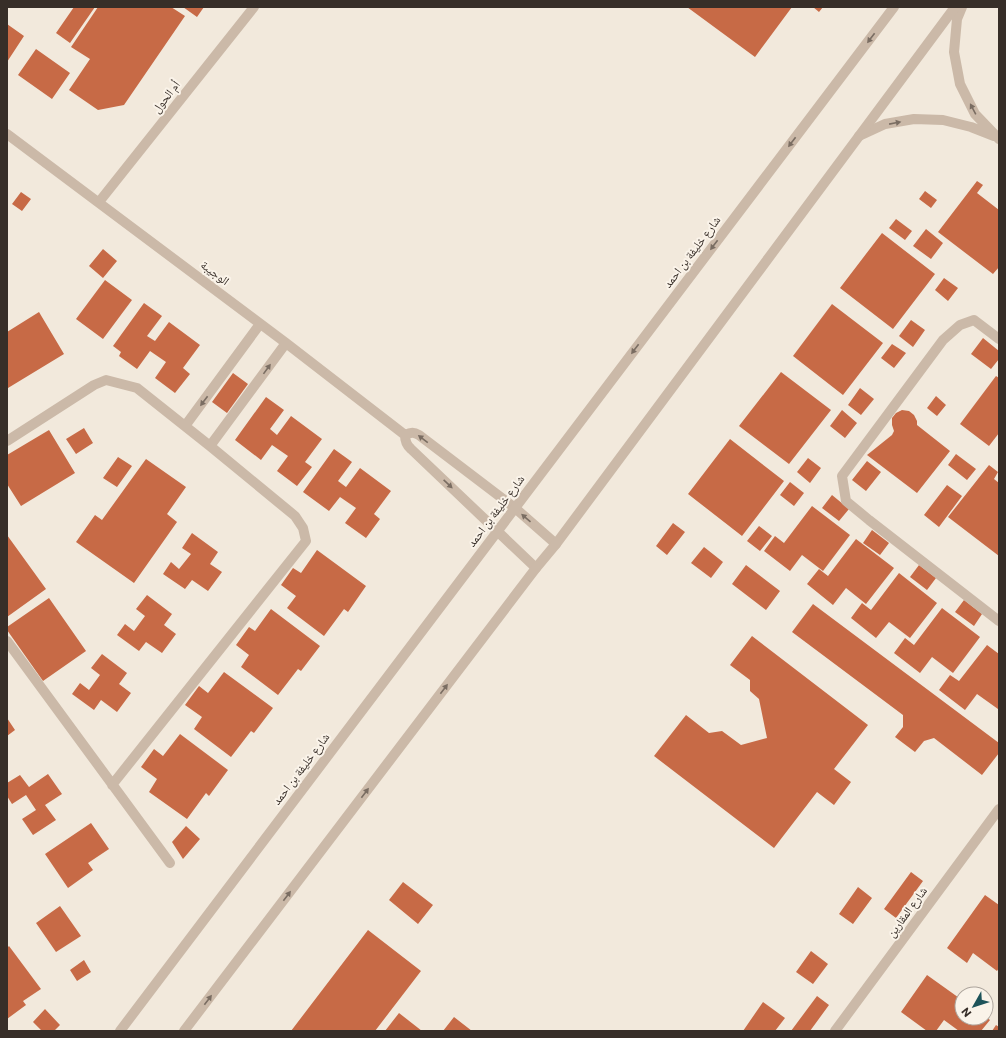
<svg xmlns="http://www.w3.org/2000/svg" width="1006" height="1038" viewBox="0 0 1006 1038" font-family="Commissioner,'Noto Naskh Arabic',sans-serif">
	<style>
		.building { fill: #c76a46 }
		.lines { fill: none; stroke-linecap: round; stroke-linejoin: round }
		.minor { stroke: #cbb9a8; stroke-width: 10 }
		.tertiary { stroke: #cbb9a8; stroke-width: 10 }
		.oneway { fill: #7a6d62 }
		.labels { text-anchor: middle; stroke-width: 4; stroke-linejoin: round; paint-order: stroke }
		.street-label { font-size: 12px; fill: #372e28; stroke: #faf3e9 }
	</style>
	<rect width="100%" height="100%" fill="#f2e9dc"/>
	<path class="building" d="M74 7H95L70 43 56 33Z
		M98 7H171L185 16 124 105 98 110 69 90 90 59 71 47Z
		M183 7H204L197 17Z
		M687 7H792L755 57Z
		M813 7H823L819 12Z
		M7 24 24 36 7 62Z
		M36 49 70 73 52 99 18 75Z
		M977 181 983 185 977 193 999 210V267L993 274 938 232Z
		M925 191 937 200 931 208 919 199Z
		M21 192 31 199 22 211 12 204Z
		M896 219 912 231 905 240 889 228Z
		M926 229 943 243 931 259 913 246Z
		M882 233 935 274 893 329 840 288Z
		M103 249 117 261 103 278 89 266Z
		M944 278 958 288 948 301 935 290Z
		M105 280 132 300 103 339 76 319Z
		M144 303 162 316 147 336 155 341 169 322 200 345 183 368 190 374 175 393 155 378 166 362 150 351 137 369 119 356 121 352 113 346Z
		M832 304 883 343 843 395 793 356Z
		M39 312 64 354 8 388 7 332Z
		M911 320 925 330 913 347 899 336Z
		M983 338 999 351V359L991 369 971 354Z
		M892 344 906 353 894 368 881 358Z
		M781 372 831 410 789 464 739 426Z
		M233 373 248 384 227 413 212 402Z
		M996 376 999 378V433L989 446 960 424Z
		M860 388 874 399 861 415 848 405Z
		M936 396 946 405 937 416 927 408Z
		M266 397 284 410 270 429 277 435 291 416 322 439 305 462 312 467 297 486 277 471 288 456 272 445 261 460 235 440Z
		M842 410 857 423 845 438 830 426Z
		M902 410 909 411 914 415 917 421V425L950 451 917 493 867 455 892 435 894 431 892 425V418L896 413Z
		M84 428 93 443 76 454 66 439Z
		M49 430 75 473 21 506 7 484V455Z
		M730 439 784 481 742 536 688 494Z
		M334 449 352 462 338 481 346 487 360 468 391 491 374 514 380 519 366 538 345 523 356 508 340 497 329 511 303 492Z
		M956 454 976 469 967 480 948 465Z
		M118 457 132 466 117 487 103 478Z
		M808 458 821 468 810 483 797 472Z
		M146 459 186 487 167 514 177 522 134 583 76 542 95 515 102 520Z
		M867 461 881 472 866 491 852 480Z
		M989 465 998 472 994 479 999 483V556L948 517Z
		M790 482 804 493 794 506 780 495Z
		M947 485 962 496 939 527 924 515Z
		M832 495 849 509 839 521 822 508Z
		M812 506 850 535 823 571 802 555 790 571 764 551 775 536 784 543Z
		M673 523 685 532 667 555 656 546Z
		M759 526 772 536 760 551 747 541Z
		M872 530 889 543 880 555 863 543Z
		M192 533 218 552 210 564 222 572 208 591 192 580 185 589 163 574 171 562 179 569 191 554 182 548Z
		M7 535 46 589 7 617Z
		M856 539 894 568 866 604 846 588 833 605 807 584 819 569 828 576Z
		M704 547 723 562 711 578 691 563Z
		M317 550 366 586 348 612 344 609 324 636 287 608 296 596 281 585 293 568 301 573Z
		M746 565 780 591 766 610 732 584Z
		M919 565 936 578 927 590 910 577Z
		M899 573 937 603 910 638 889 622 876 638 851 618 862 603 871 610Z
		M147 595 172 614 164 625 176 634 162 653 146 642 139 651 117 635 125 624 134 631 145 616 136 609Z
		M49 598 86 651 43 681 7 630V627Z
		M964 600 982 614 974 626 955 612Z
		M813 604 999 743V753L982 775 934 738 924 741 915 752 895 737 903 727V715L792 632Z
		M942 608 980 637 953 673 932 657 920 673 894 653 905 638 914 645Z
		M271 609 320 646 301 671 298 669 278 695 241 667 249 655 236 645 249 627 255 631Z
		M752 636 868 725 834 769 851 782 834 805 817 792 774 848 654 756 686 715 709 733 722 731 741 745 767 738 759 699 750 691V680L730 665Z
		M987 645 999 654V708L998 709 977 694 965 710 939 690 950 675 959 681Z
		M102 654 127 673 119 684 131 693 117 712 101 700 94 710 72 694 80 683 89 690 100 675 91 668Z
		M224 672 273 708 254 733 251 731 231 757 194 729 202 717 185 705 199 686 208 693Z
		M7 718 15 730 7 736Z
		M180 734 228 770 209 796 206 793 187 819 149 792 157 779 141 767 154 749 163 756Z
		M48 774 62 794 45 805 56 820 33 835 22 819 36 810 26 795 12 804 7 796V783L20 775 29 787Z
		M91 823 109 849 88 863 93 870 68 888 45 854Z
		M186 826 200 839 183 859 172 842Z
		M911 872 923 881 896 918 884 909Z
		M403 882 433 905 418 924 389 900Z
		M858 887 872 898 853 924 839 914Z
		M985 895 999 905V968L997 971 973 953 967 963 947 948Z
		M60 906 81 936 56 952 36 923Z
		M368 930 421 971 375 1031H291Z
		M9 946 41 989 23 1001 26 1005 7 1019V948Z
		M811 951 828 964 813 984 796 972Z
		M84 960 91 972 77 981 70 970Z
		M927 975 962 1000V1018H986V1017L990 1020 981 1031H959L944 1020 936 1031H927L901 1012Z
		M817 996 829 1005 810 1031H791Z
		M763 1002 785 1018 775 1031H743Z
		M45 1009 60 1025 54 1031H42L33 1022Z
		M399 1013 422 1031H385Z
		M454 1017 472 1031H443Z
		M996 1025 999 1027V1031H992Z"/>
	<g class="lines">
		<path class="minor" d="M962 7 957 19 954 52 960 84 975 114 999 139
			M7 134 286 343 405 435
			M859 136 885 124 914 119 943 120 971 127 994 136
			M99 202 254 7
			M999 339 974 320 960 325 943 340 842 476 846 501 869 520 999 621
			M185 426 260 324
			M405 435C411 432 414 432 419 435L515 508 556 544
			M405 435C405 441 406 445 411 449L536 568
			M7 441 94 385 106 380 137 388 210 446 295 516 303 528 306 541 112 785
			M210 446 286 343
			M7 641 170 863
			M835 1031 999 809"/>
		<path class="tertiary" d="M120 1031 515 508 894 7
			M184 1031 536 568 556 544 955 7"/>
	</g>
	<defs><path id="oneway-solid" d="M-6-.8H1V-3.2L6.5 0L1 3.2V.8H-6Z"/></defs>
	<g class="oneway">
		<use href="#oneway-solid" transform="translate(871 38) rotate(127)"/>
		<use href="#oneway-solid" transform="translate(973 109) rotate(-118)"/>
		<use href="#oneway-solid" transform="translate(895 123) rotate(-11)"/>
		<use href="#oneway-solid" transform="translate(792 142) rotate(127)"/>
		<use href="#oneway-solid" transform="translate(714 245) rotate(127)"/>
		<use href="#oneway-solid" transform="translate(635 349) rotate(127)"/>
		<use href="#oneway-solid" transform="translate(267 369) rotate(-54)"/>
		<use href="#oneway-solid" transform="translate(204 401) rotate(127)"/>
		<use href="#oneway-solid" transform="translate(423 439) rotate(-143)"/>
		<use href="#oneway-solid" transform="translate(448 484) rotate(43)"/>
		<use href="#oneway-solid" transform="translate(526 518) rotate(-139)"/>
		<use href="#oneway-solid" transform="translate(444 689) rotate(-53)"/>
		<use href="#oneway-solid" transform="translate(365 793) rotate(-53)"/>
		<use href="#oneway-solid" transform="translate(287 896) rotate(-53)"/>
		<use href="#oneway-solid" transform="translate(208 1000) rotate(-53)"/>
	</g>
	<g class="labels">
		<g class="street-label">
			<text transform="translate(166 97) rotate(-52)" y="4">أم الحول</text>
			<text transform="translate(692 252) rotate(-53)" y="4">شارع خليفة بن احمد</text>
			<text transform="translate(215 273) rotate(37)" y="4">الوجيبة</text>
			<text transform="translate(496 511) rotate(-53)" y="4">شارع خليفة بن احمد</text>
			<text transform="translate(301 769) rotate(-53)" y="4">شارع خليفة بن احمد</text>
			<text transform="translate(907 912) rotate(-54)" y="4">شارع المقارين</text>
		</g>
	</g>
	<rect width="1006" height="1038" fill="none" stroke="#372e28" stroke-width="16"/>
	<g transform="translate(974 1006) rotate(231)"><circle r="19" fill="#faf3e9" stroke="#aca49c"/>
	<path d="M0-3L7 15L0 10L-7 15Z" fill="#1d5359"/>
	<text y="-6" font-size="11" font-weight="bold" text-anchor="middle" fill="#372e28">N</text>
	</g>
</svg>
